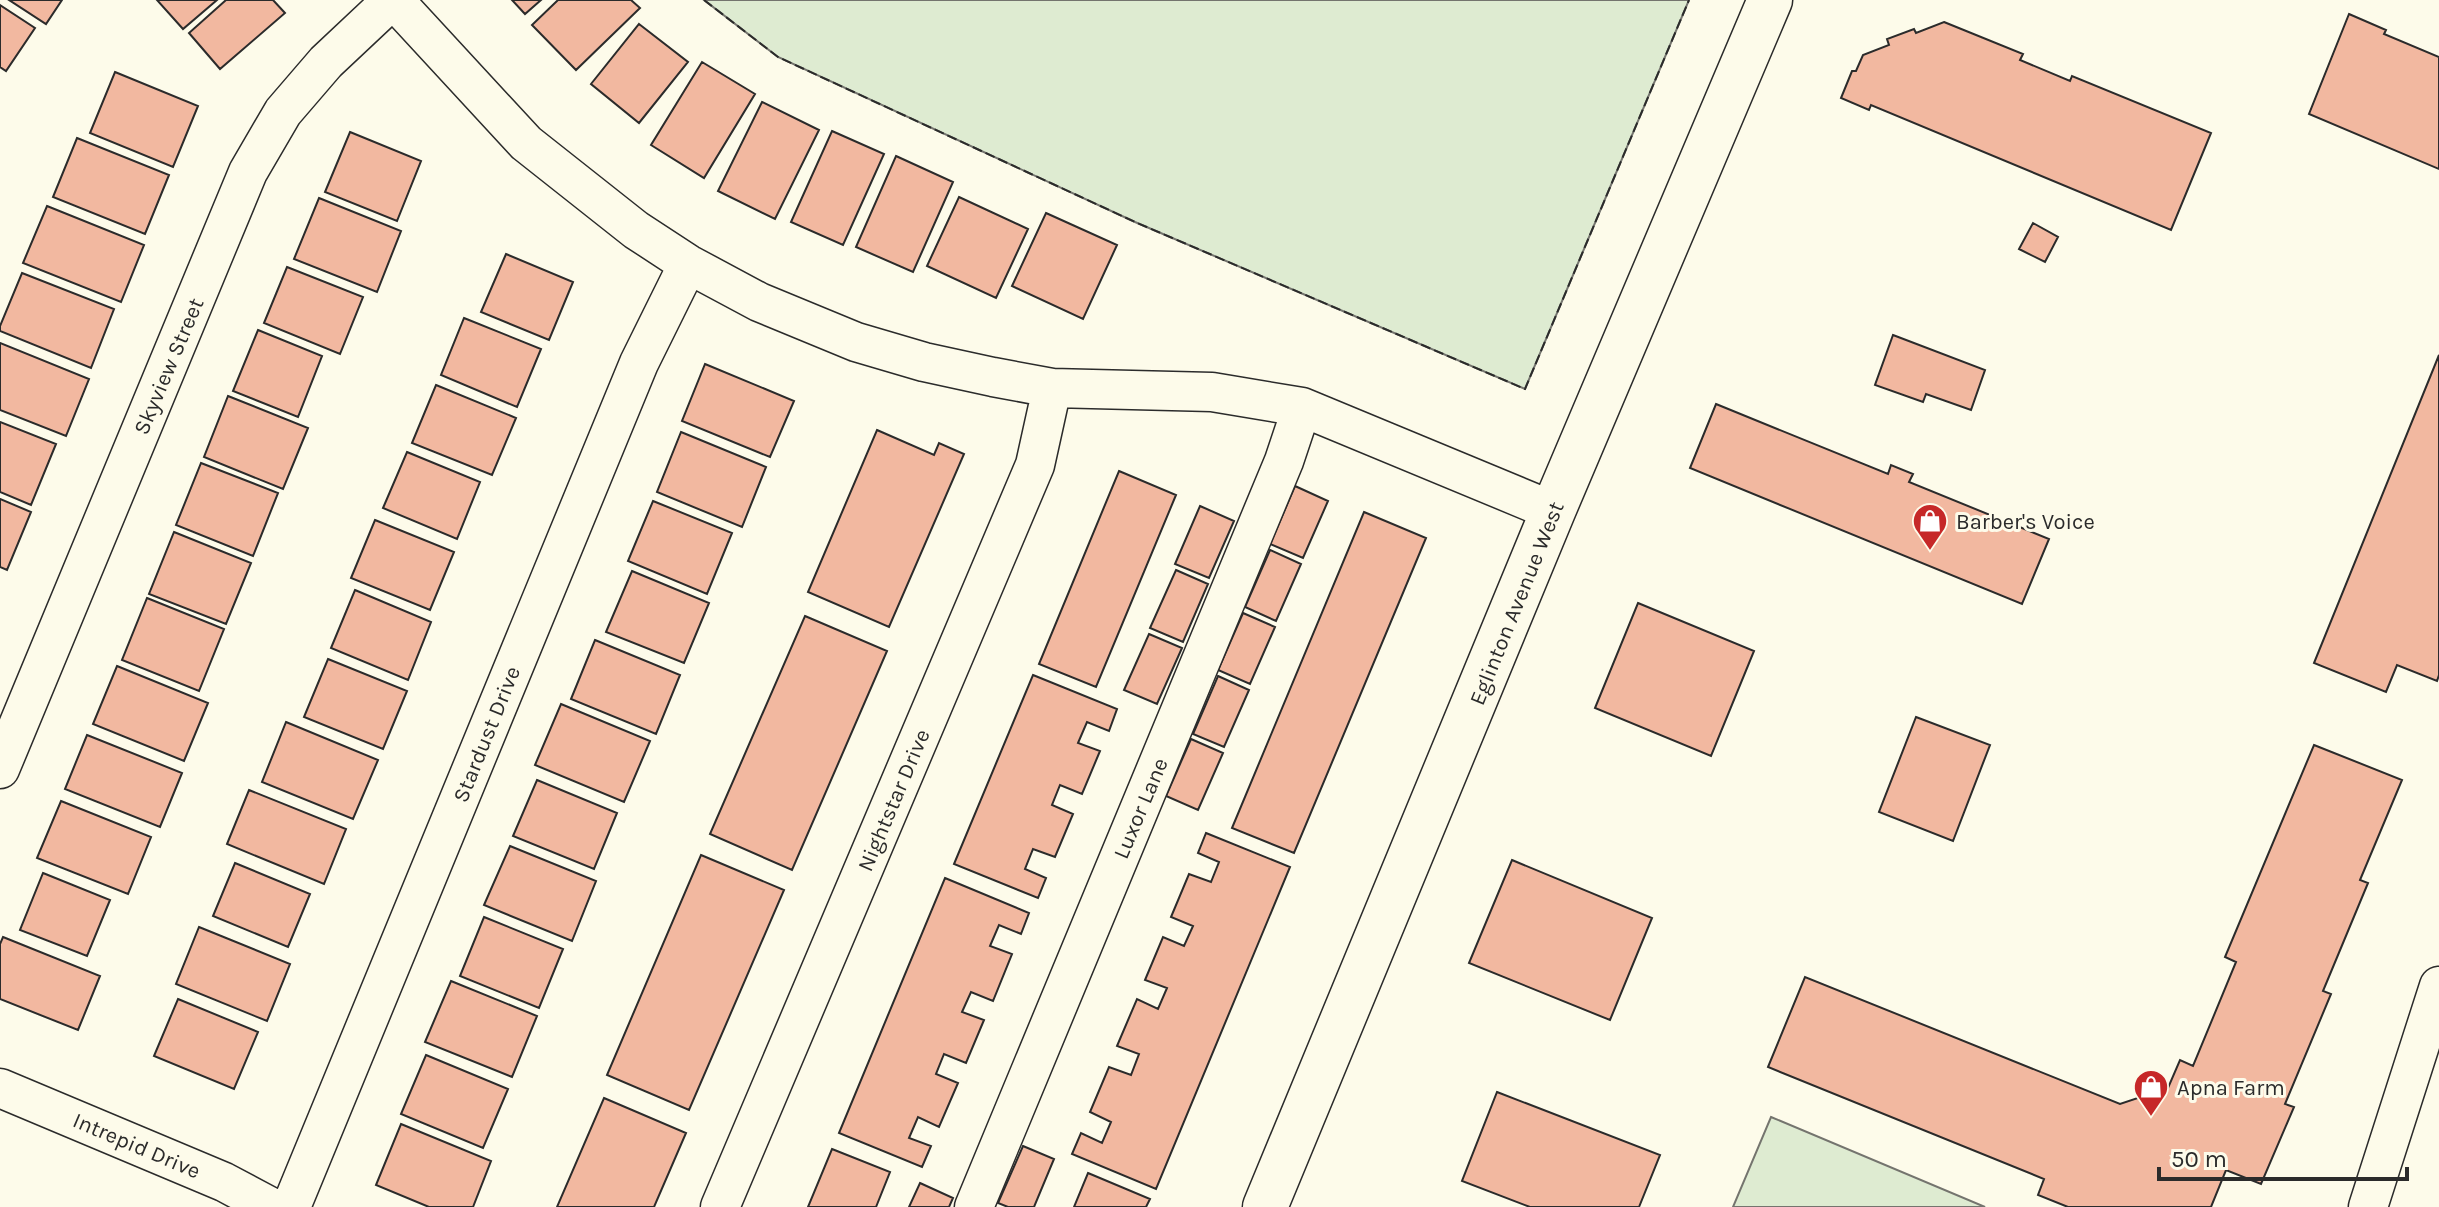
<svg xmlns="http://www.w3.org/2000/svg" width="2439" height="1207" viewBox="0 0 2439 1207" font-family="Karla,sans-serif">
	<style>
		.green { fill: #deebd1; stroke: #74746e; stroke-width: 2 }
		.building { fill: #f2b8a0; stroke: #2b2b2b; stroke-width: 2 }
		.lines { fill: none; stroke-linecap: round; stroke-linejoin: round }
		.minor-casing { stroke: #2b2b2b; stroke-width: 41 }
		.major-casing { stroke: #2b2b2b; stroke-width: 47 }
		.minor { stroke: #fdfbea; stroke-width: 38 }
		.major { stroke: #fdfbea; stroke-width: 44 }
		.fence { stroke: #2b2b2b; stroke-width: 2; stroke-dasharray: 10 4; stroke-linecap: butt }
		.labels { text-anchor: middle; stroke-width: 6; stroke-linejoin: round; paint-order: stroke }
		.street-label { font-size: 22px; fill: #2b2b2b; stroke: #fdfbea }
		.poi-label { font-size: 22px; fill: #2b2b2b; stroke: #fdfbea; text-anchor: start }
	</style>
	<rect width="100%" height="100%" fill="#fdfbea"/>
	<path class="green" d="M704 0H1689L1525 389 1135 222 778 57Z
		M1771 1117 1985 1207H1733Z"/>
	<path class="building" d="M9 0H62L46 24Z
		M157 0H217L183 29Z
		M226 0H273L285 13 220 69 189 33Z
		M512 0H541L525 14Z
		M558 0H631L640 8 576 70 532 25Z
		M0 5 35 28 6 71 0 67Z
		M2349 14 2386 30 2384 34 2439 57V169L2309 114Z
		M1944 22 2023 54 2020 60 2070 81 2072 76 2211 133 2171 230 1871 105 1869 110 1841 98 1852 71H1856L1863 55 1889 45 1887 39 1914 29 1916 33Z
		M639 24 688 62 639 123 591 84Z
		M702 62 755 94 704 178 651 145Z
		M115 72 198 106 173 167 90 133Z
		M762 102 819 130 775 219 718 191Z
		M832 131 884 154 843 245 791 222Z
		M350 132 421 161 397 221 325 192Z
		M77 138 169 175 145 234 53 197Z
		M896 156 953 182 913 272 856 247Z
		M959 197 1028 229 996 298 927 266Z
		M319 198 401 231 377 292 294 259Z
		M47 206 144 245 121 302 23 263Z
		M1046 213 1117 245 1083 319 1012 286Z
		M2033 223 2058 237 2045 262 2019 249Z
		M506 254 573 282 549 340 481 312Z
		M287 267 363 297 340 354 264 323Z
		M22 273 114 309 91 368 0 331V326Z
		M464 318 541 349 517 407 441 375Z
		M258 330 322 356 298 417 233 391Z
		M1893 335 1985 370 1971 410 1926 394 1923 402 1875 385Z
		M0 343 89 379 66 436 0 410Z
		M2439 355V675L2437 681 2397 665 2386 692 2314 663Z
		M705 364 794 401 770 457 682 421Z
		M436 385 516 418 492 475 412 443Z
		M228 396 308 428 283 489 204 457Z
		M1716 404 1888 474 1891 465 1913 474 1909 482 2049 539 2022 604 1690 468Z
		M0 422 56 444 31 505 0 492Z
		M877 430 934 455 939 443 964 454 889 627 808 592Z
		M681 432 766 467 742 527 657 492Z
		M407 452 480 482 457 539 383 508Z
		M201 463 278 493 253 556 176 525Z
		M1119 471 1176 495 1096 687 1039 664Z
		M1295 486 1328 501 1303 558 1270 544Z
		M0 499 31 512 7 570 0 567Z
		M653 501 732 533 707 594 628 561Z
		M1200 506 1234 521 1209 578 1175 564Z
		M1364 512 1426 538 1294 853 1232 828Z
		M375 520 454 552 430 610 351 578Z
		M174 532 251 563 226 624 149 594Z
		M1270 550 1301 564 1276 621 1245 607Z
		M1176 570 1208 584 1183 642 1150 628Z
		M632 571 709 603 684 663 606 632Z
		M355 590 431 622 408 680 331 648Z
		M147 598 224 629 199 691 122 660Z
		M1638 603 1754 651 1711 756 1595 708Z
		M1243 613 1275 627 1250 684 1218 670Z
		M805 616 887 651 792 870 710 834Z
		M1149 634 1182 648 1157 704 1124 690Z
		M595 640 680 675 656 734 571 699Z
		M328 659 407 691 383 749 304 717Z
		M117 666 208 703 184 761 93 724Z
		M1033 675 1117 709 1109 731 1087 722 1078 743 1100 751 1082 794 1060 785 1052 805 1073 814 1055 857 1033 849 1025 869 1046 878 1038 898 954 864Z
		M1218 676 1249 690 1224 747 1193 734Z
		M561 704 650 741 624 802 535 765Z
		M1916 717 1990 745 1953 841 1879 812Z
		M286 722 378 760 353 819 262 782Z
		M87 735 182 773 160 827 65 789Z
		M1191 739 1223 753 1198 810 1166 796Z
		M2314 745 2402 780 2360 880 2368 883 2323 991 2331 994 2285 1104 2294 1107 2261 1184 2226 1170 2211 1207H2068L2038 1195 2044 1179 1768 1067 1805 977 2120 1104 2168 1088 2180 1060 2193 1066 2236 962 2225 957Z
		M537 780 617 813 594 869 513 836Z
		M249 790 346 829 324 884 227 844Z
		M61 801 151 837 128 894 37 858Z
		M1206 833 1290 867 1156 1189 1072 1154 1081 1133 1102 1143 1111 1122 1090 1112 1109 1067 1131 1075 1139 1054 1117 1046 1137 999 1158 1009 1167 988 1145 980 1163 937 1184 946 1193 926 1171 917 1189 874 1211 882 1219 862 1198 853Z
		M510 846 596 881 572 941 484 905Z
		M701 855 784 890 689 1110 607 1075Z
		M1512 860 1652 918 1610 1020 1469 963Z
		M235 863 310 894 288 947 213 916Z
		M43 873 110 900 87 956 20 930Z
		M945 878 1029 913 1021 934 999 925 990 946 1012 954 993 1001 971 992 962 1012 984 1020 966 1063 944 1054 936 1074 958 1083 939 1127 918 1117 909 1138 931 1146 922 1167 839 1133Z
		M484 917 563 949 539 1008 460 976Z
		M199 927 290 964 267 1021 176 984Z
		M3 937 100 976 78 1030 0 999V944Z
		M451 981 537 1016 512 1077 425 1042Z
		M178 999 258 1032 234 1089 154 1056Z
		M426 1055 508 1089 483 1148 401 1114Z
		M1497 1092 1660 1155 1639 1207H1530L1462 1181Z
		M604 1098 686 1133 654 1207H557Z
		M401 1124 491 1161 473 1207H429L376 1185Z
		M1023 1146 1054 1159 1034 1207H1008L998 1203Z
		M832 1149 890 1172 876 1207H808Z
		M1088 1173 1150 1199 1146 1207H1074Z
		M920 1183 953 1198 949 1207H909Z"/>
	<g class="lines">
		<defs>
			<path id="minor" d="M394 0 526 143 636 230 688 264 759 302 856 342 924 362 993 377 1052 388 1212 392 1302 407 1553 511
				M0 769 248 172 283 112 326 62 392 0
				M0 1088 224 1182 271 1207
				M291 1207 639 363 688 264
				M720 1207 1035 465 1052 388
				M974 1207 1284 461 1302 407
				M2368 1207 2439 986"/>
			<path id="major" d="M1265 1207 1553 511 1770 0"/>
		</defs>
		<use href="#minor" class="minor-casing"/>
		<use href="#major" class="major-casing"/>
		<use href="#minor" class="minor"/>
		<use href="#major" class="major"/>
		<path class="fence" d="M704 0 778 57 1135 222 1525 389 1689 0"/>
	</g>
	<defs>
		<symbol id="shop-pin" viewBox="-11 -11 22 30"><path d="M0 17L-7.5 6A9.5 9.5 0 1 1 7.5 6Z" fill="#c62828" stroke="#fdfbea"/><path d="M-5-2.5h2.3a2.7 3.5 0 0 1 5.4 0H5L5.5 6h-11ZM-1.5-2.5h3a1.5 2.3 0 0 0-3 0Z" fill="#fff"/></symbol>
	</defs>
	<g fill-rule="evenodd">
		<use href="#shop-pin" x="1910" y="501" width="40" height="54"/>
		<use href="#shop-pin" x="2131" y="1067" width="40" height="54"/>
	</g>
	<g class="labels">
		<g class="street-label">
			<text transform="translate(168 366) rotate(-67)" y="8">Skyview Street</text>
			<text transform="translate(1516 603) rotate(-68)" y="8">Eglinton Avenue West</text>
			<text transform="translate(486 734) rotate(-68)" y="8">Stardust Drive</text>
			<text transform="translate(893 800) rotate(-67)" y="8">Nightstar Drive</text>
			<text transform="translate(1140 808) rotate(-67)" y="8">Luxor Lane</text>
			<text transform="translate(137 1145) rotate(23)" y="8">Intrepid Drive</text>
		</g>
		<g class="poi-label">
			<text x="1956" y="529">Barber's Voice</text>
			<text x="2177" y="1095">Apna Farm</text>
		</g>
	</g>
	<path d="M2159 1167v12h248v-12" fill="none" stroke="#2b2b2b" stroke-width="4"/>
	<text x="2171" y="1167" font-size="24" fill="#2b2b2b" stroke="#fdfbea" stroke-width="6" paint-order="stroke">50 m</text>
</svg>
